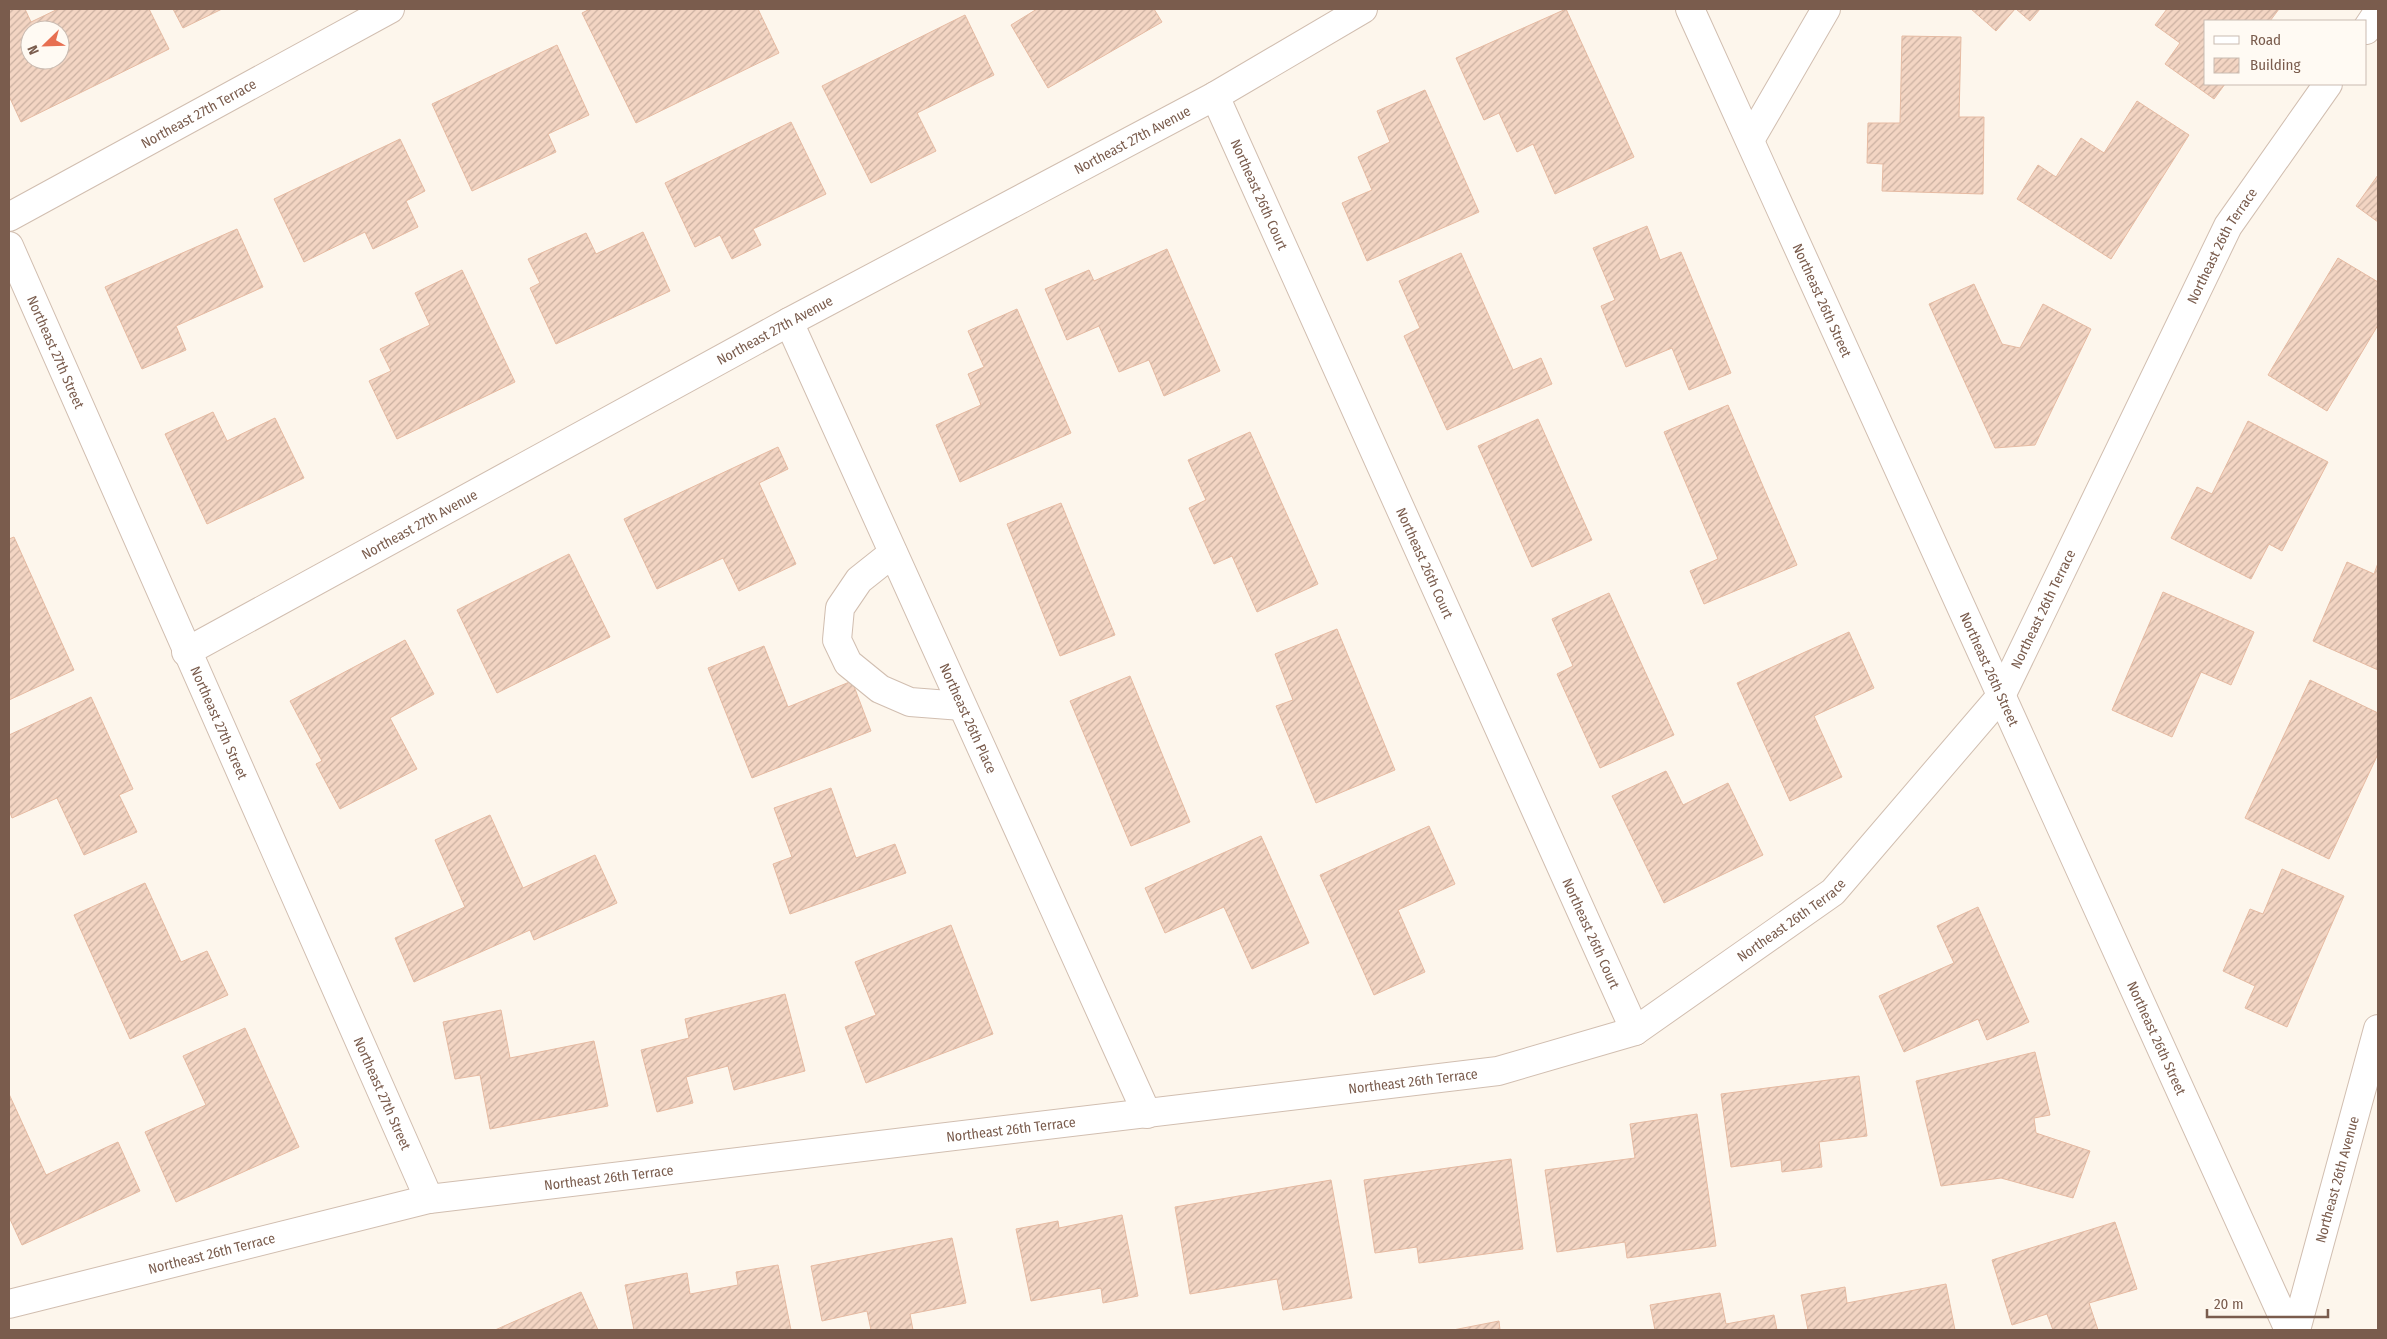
<svg xmlns="http://www.w3.org/2000/svg" width="2387" height="1339" viewBox="0 0 2387 1339" font-family="'Fira Sans Condensed',sans-serif">
	<style>
		.building { fill: url(#building-hatch); stroke: #e6bba3; fill-rule: evenodd }
		.lines { fill: none; stroke-linecap: round; stroke-linejoin: round }
		.minor-casing { stroke: #d1beb0; stroke-width: 30 }
		.minor { stroke: #fff; stroke-width: 28 }
		.labels { text-anchor: middle; stroke-width: 4; stroke-linejoin: round; paint-order: stroke }
		.street-label { font-size: 14px; fill: #7a5c4d; stroke: #fffaf3 }
	</style>
	<defs>
		<pattern id="building-hatch" width="6" height="6" patternUnits="userSpaceOnUse" patternTransform="scale(1.25)"><rect width="6" height="6" fill="#f3d5c3"/><path d="M-1 1l2-2M0 6l6-6M5 7l2-2" fill="none" stroke="#cab0a1"/></pattern>
	</defs>
	<rect width="100%" height="100%" fill="#fdf6ec"/>
	<path class="building" d="M9 9H25L31 22 58 9H149L169 49 21 122 9 96ZM30 30H60V60H30Z
		M173 9H222L183 28Z
		M590 9H758L779 53 636 123 582 13Z
		M1037 9H1154L1162 22 1048 88 1011 25Z
		M1566 9 1634 157 1555 194 1533 144 1517 152 1499 113 1484 120 1456 58Z
		M1971 9H2015L1996 31Z
		M2016 9H2040L2030 21Z
		M2167 9H2279L2270 21H2206V84H2225L2214 99 2165 64 2180 43 2155 25Z
		M965 15 994 75 917 113 936 151 871 183 822 86Z
		M1902 36 1961 37 1959 117H1984L1983 194 1882 191 1883 164 1867 163 1868 123H1900Z
		M557 45 589 115 548 134 556 152 472 191 432 104Z
		M1425 90 1479 212 1367 261 1342 203 1372 190 1358 157 1390 142 1377 111Z
		M2137 101 2189 135 2111 259 2017 199 2038 165 2056 177 2081 138 2104 153Z
		M791 122 826 194 753 229 761 245 732 259 720 235 695 247 665 183Z
		M400 139 425 191 406 201 418 227 373 249 365 232 304 262 274 199Z
		M2378 175V222L2356 206Z
		M1647 226 1660 260 1681 252 1731 373 1689 390 1672 348 1626 367 1601 306 1615 300 1593 248Z
		M237 229 263 287 176 326 186 350 142 369 105 287Z
		M643 232 670 291 556 344 530 288 540 283 528 259 586 233 596 254Z
		M1167 249 1220 371 1164 396 1149 360 1119 372 1099 326 1067 340 1045 289 1089 270 1094 281Z
		M1461 253 1513 370 1541 358 1552 384 1447 430 1404 336 1420 328 1399 281Z
		M2338 258 2378 282V325L2327 411 2268 375Z
		M462 270 515 382 397 439 369 381 391 371 380 349 430 325 415 293Z
		M1974 284 2002 344 2020 348 2043 304 2091 329 2035 445 1995 448 1929 304Z
		M1017 309 1071 433 960 482 936 425 981 405 968 374 984 367 968 331Z
		M1728 405 1797 565 1704 604 1690 571 1718 559 1664 432Z
		M213 412 227 441 275 418 304 478 207 524 165 434Z
		M1538 419 1592 540 1532 567 1478 446Z
		M2248 421 2328 462 2282 551 2269 544 2251 579 2171 538 2197 487 2212 494Z
		M1250 432 1318 584 1257 612 1232 556 1214 564 1189 508 1206 500 1188 460Z
		M778 447 788 469 759 483 796 564 739 591 723 558 657 589 624 519Z
		M1061 503 1115 635 1060 656 1007 524Z
		M14 537 74 670 9 700V539Z
		M569 554 610 637 497 693 457 610Z
		M2347 562 2374 574 2378 563V670L2313 641Z
		M2163 592 2254 632 2231 685 2201 672 2172 737 2112 710Z
		M1609 593 1674 735 1600 768 1557 674 1573 666 1552 619Z
		M1337 629 1395 770 1316 803 1276 706 1293 700 1275 654Z
		M1849 632 1874 688 1814 716 1842 777 1790 801 1737 683Z
		M405 640 434 694 390 718 417 769 340 809 316 764 322 761 290 701Z
		M764 646 788 707 852 681 871 731 752 778 708 668Z
		M1130 676 1190 822 1131 846 1070 701Z
		M2310 680 2378 713V754L2329 859 2245 818Z
		M91 697 133 789 119 795 137 832 84 855 57 798 12 818 9 810V735Z
		M1666 771 1683 805 1728 783 1763 855 1664 903 1612 796Z
		M831 788 856 858 895 844 906 873 790 914 773 864 792 857 774 808Z
		M490 815 523 888 595 855 617 903 534 940 530 930 414 982 395 938 465 907 435 840Z
		M1429 826 1455 884 1398 910 1425 972 1374 995 1320 875Z
		M1261 836 1309 943 1252 969 1224 907 1165 933 1145 888Z
		M2282 869 2344 896 2287 1027 2245 1008 2255 986 2223 971 2250 909 2263 914Z
		M145 883 181 962 207 951 228 995 130 1039 74 915Z
		M1978 907 2029 1022 1987 1040 1978 1019 1904 1052 1879 996 1954 963 1937 926Z
		M951 925 993 1034 866 1083 845 1027 876 1015 855 962Z
		M785 994 805 1071 734 1090 728 1066 686 1077 693 1103 657 1112 641 1050 689 1038 685 1019Z
		M501 1010 510 1058 594 1041 608 1106 490 1129 480 1075 455 1079 443 1022Z
		M245 1028 299 1147 176 1202 145 1132 206 1105 183 1056Z
		M2035 1052 2050 1115 2034 1118 2036 1133 2090 1151 2073 1198 2001 1178 1941 1186 1916 1081Z
		M1859 1076 1867 1136 1819 1142 1822 1167 1782 1172 1781 1160 1731 1167 1721 1094Z
		M9 1094 46 1175 118 1142 140 1191 22 1245 9 1217Z
		M1697 1114 1716 1246 1627 1258 1625 1242 1557 1252 1545 1170 1635 1158 1630 1124Z
		M1511 1159 1523 1249 1419 1263 1417 1247 1375 1253 1364 1180Z
		M1331 1180 1352 1298 1283 1310 1277 1279 1190 1294 1175 1207Z
		M1122 1215 1138 1296 1103 1303 1101 1288 1031 1301 1016 1229 1058 1221 1059 1228Z
		M2115 1222 2137 1289 2089 1303 2098 1330H2053L2047 1314 2012 1325 1992 1260Z
		M952 1238 966 1303 910 1314 913 1330H871L867 1311 822 1321 811 1266Z
		M778 1265 791 1330H634L625 1285 687 1273 690 1294 738 1285 736 1272Z
		M1946 1284 1955 1330H1808L1801 1295 1845 1287 1847 1303Z
		M581 1292 598 1330H495Z
		M1720 1293 1726 1324 1774 1315 1777 1330H1655L1650 1305Z
		M1499 1321 1500 1330H1453Z"/>
	<g class="lines">
		<defs>
			<g id="minor">
				<path id="s1" d="M1690 9 2289 1330"/>
				<path d="M2366 30 2378 12"/>
				<path id="s2" d="M1215 96 1635 1031"/>
				<path d="M1750 140 1826 9"/>
				<path id="s3" d="M9 217 390 9"/>
				<path id="s4" d="M9 246 429 1199"/>
				<path id="s5" d="M789 322 1147 1114"/>
				<path d="M893 553 859 580 840 608 837 640 848 663 880 689 910 702 962 706"/>
				<path id="s6" d="M186 652 789 322 1215 96 1363 9"/>
				<path id="s7" d="M9 1304 429 1199 1498 1071 1635 1031 1833 892 2001 696 2228 226 2328 84"/>
				<path id="s8" d="M2296 1330 2378 1029"/>
			</g>
		</defs>
		<use href="#minor" class="minor-casing"/>
		<use href="#minor" class="minor"/>
	</g>
	<g class="labels">
		<g class="street-label">
			<text dy="5" stroke="none"><textPath href="#s3" startOffset="216">Northeast 27th Terrace</textPath></text>
			<text dy="5" stroke="none"><textPath href="#s6" startOffset="1076">Northeast 27th Avenue</textPath></text>
			<text dy="5" stroke="none"><textPath href="#s2" startOffset="108">Northeast 26th Court</textPath></text>
			<text dy="5" stroke="none"><textPath href="#s7" startOffset="2654">Northeast 26th Terrace</textPath></text>
			<text dy="5" stroke="none"><textPath href="#s1" startOffset="320">Northeast 26th Street</textPath></text>
			<text dy="5" stroke="none"><textPath href="#s6" startOffset="671">Northeast 27th Avenue</textPath></text>
			<text dy="5" stroke="none"><textPath href="#s4" startOffset="116">Northeast 27th Street</textPath></text>
			<text dy="5" stroke="none"><textPath href="#s6" startOffset="266">Northeast 27th Avenue</textPath></text>
			<text dy="5" stroke="none"><textPath href="#s2" startOffset="512">Northeast 26th Court</textPath></text>
			<text dy="5" stroke="none"><textPath href="#s7" startOffset="2249">Northeast 26th Terrace</textPath></text>
			<text dy="5" stroke="none"><textPath href="#s1" startOffset="725">Northeast 26th Street</textPath></text>
			<text dy="5" stroke="none"><textPath href="#s5" startOffset="435">Northeast 26th Place</textPath></text>
			<text dy="5" stroke="none"><textPath href="#s4" startOffset="521">Northeast 27th Street</textPath></text>
			<text dy="5" stroke="none"><textPath href="#s7" startOffset="1844">Northeast 26th Terrace</textPath></text>
			<text dy="5" stroke="none"><textPath href="#s2" startOffset="918">Northeast 26th Court</textPath></text>
			<text dy="5" stroke="none"><textPath href="#s1" startOffset="1130">Northeast 26th Street</textPath></text>
			<text dy="5" stroke="none"><textPath href="#s7" startOffset="1424">Northeast 26th Terrace</textPath></text>
			<text dy="5" stroke="none"><textPath href="#s4" startOffset="926">Northeast 27th Street</textPath></text>
			<text dy="5" stroke="none"><textPath href="#s7" startOffset="1019">Northeast 26th Terrace</textPath></text>
			<text dy="5" stroke="none"><textPath href="#s7" startOffset="614">Northeast 26th Terrace</textPath></text>
			<text dy="5" stroke="none"><textPath href="#s8" startOffset="156">Northeast 26th Avenue</textPath></text>
			<text dy="5" stroke="none"><textPath href="#s7" startOffset="209">Northeast 26th Terrace</textPath></text>
		</g>
	</g>
	<rect width="2387" height="1339" fill="none" stroke="#7a5c4d" stroke-width="20"/>
	<rect x="2204" y="20" width="162" height="65" fill="#fffaf3" stroke="#cabbb1"/>
	<rect x="2214" y="36" width="25" height="8" fill="#ffffff" stroke="#cabbb1"/>
	<text x="2250" y="45" font-size="15" fill="#7a5c4d">Road</text>
	<rect x="2214" y="58" width="25" height="15" fill="url(#building-hatch)" stroke="#cabbb1"/>
	<text x="2250" y="70" font-size="15" fill="#7a5c4d">Building</text>
	<g transform="translate(45 45) rotate(247)"><circle r="24" fill="#fffaf3" stroke="#cabbb1"/>
	<path d="M0-4L9 19L0 12L-9 19Z" fill="#e76f51"/>
	<text y="-8" font-size="14" font-weight="bold" text-anchor="middle" fill="#7a5c4d">N</text>
	</g>
	<path d="M2207 1309v8h121v-8" fill="none" stroke="#7a5c4d" stroke-width="2.5"/>
	<text x="2214" y="1309" font-size="15" fill="#7a5c4d" stroke="#fffaf3" stroke-width="4" paint-order="stroke">20 m</text>
</svg>
